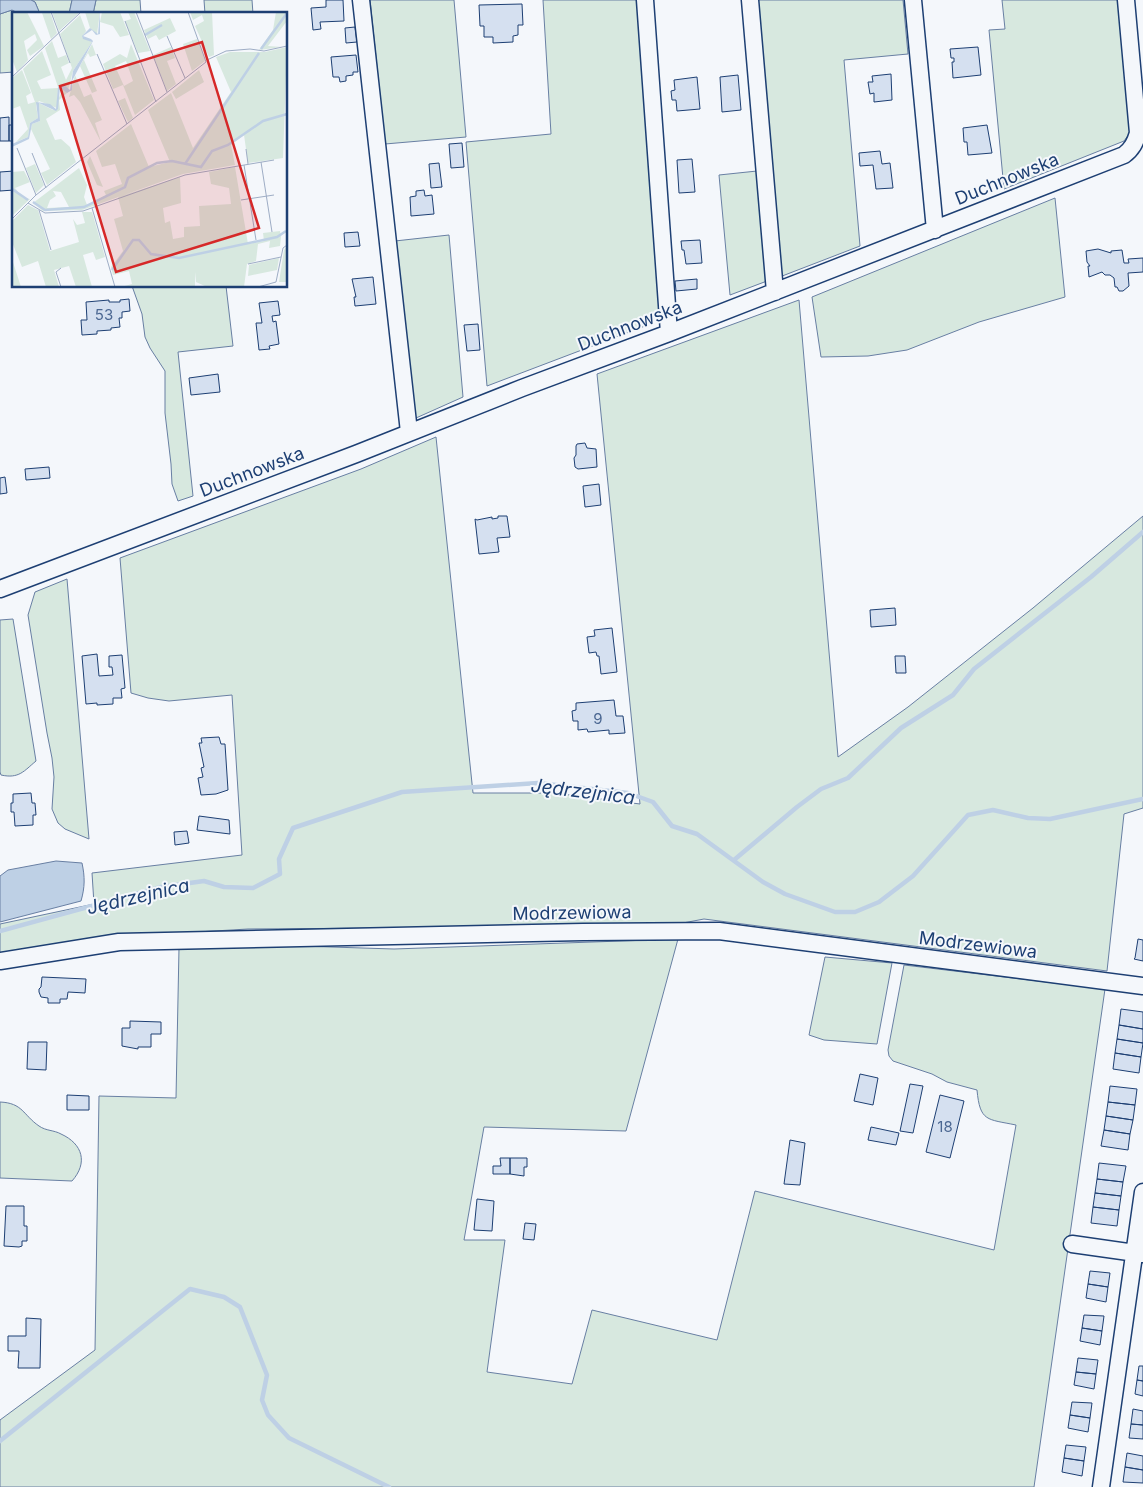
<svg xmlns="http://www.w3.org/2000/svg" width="1143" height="1487" viewBox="0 0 1143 1487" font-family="Inter,sans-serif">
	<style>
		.green { fill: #d7e8df; stroke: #687fa3 }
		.water { fill: #bed0e5; stroke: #687fa3 }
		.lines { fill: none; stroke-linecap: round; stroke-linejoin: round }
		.stream { stroke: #bed0e5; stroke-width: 4.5 }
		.building { fill: #d5e0f0; stroke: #1d3f73 }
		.minor-casing { stroke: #1d3f73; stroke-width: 19 }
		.minor { stroke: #f4f7fb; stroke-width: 16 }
		.labels { text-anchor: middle; stroke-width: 4; stroke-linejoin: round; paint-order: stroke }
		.number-label { font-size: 15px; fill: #4b6792 }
		.street-label { font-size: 18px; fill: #1d3f73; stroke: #f4f7fb }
		.water-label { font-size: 19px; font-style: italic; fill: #1d3f73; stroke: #f4f7fb }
		.inset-river { fill: none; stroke: #bed0e5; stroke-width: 2.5 }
		.inset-road { fill: none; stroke: #9eadc5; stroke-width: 1 }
		.view { fill: #d62828; fill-opacity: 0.15; stroke: #d62828; stroke-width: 2.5 }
		.inset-edge { fill: none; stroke: #1d3f73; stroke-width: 2.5 }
	</style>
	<rect width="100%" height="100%" fill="#f4f7fb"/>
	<path class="green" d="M31 0H72L69 14H40L35 2Z
		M96 0H140L141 14H93Z
		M204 0H252L253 14H205Z
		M370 0H454L466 137 385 144Z
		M543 0H639L661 315 644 322 645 326 487 386 466 142 551 134Z
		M753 0H903L908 54 844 60 860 246 777 278Z
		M1002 0H1118L1130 133 1124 141 1004 189 989 30 1005 29Z
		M12 10 20 14H14V72L0 73V14Z
		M757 171 767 281 730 295 719 175Z
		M1055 198 1065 297 979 322 907 350 868 356 821 357 812 297Z
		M449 235 463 397 416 418 412 414 395 241Z
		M132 286H226L233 346 178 352 193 496 178 501 172 484 171 464 165 413V371L150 348 145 337 142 314Z
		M799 300 838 757 908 707 1033 608 1143 516V808L1124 814 1107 971 704 919 667 926 248 929 180 933 0 954V924L94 904 92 873 242 855 232 695 169 701 148 698 131 693 120 558 361 469 436 437 473 793H554L640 804 597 374Z
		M67 579 89 839 65 829 58 823 52 809 54 777 52 758 47 733 28 615 35 592Z
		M13 619 36 761C24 771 19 779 1 775L0 772V620Z
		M678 939 626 1131 484 1127 464 1240H505L487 1372 572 1384 592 1310 717 1340 755 1191 994 1250 1016 1125C987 1119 980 1122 977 1090L947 1082 932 1074 893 1061 889 1056 888 1050 904 965 1105 989 1034 1487H0V1420L95 1350 99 1096 176 1098 179 948 268 945 394 949Z
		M825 957 892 963 877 1044 824 1040 809 1035Z
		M0 1102C23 1103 23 1115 39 1126 46 1131 54 1130 61 1134 83 1144 88 1163 72 1181L0 1178Z"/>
	<path class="water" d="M0 0H31L35 2 40 14H20L12 10 0 14Z
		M72 0H96L93 14H69Z
		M56 861 82 863C85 877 85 887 81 901L0 922V876L8 870Z"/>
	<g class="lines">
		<path class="stream" d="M734 860 797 807 821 789 848 778 901 728 953 695 974 669 1091 577 1143 532
			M0 931 161 887 204 881 224 887 253 888 280 874 279 859 293 828 402 792 538 783 628 793 653 802 672 826 697 834 763 882 785 894 835 912H855L879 902 913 876 968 815 993 810 1028 818 1050 819 1143 799
			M0 1441 190 1289 224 1297 240 1307 267 1375 262 1400 268 1415 289 1438 389 1487"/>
	</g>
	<path class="building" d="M326 0H343L344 21 320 22 321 29 313 30 311 8 326 7Z
		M522 4 523 25H518V35L513 36V42L493 43V37H484V26H480L479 5Z
		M355 27 357 42 346 43 345 28Z
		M978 47 981 75 953 78 952 62H954V58H951L950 49Z
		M356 55 358 72H353V75L346 76V81L340 82 339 77H333L331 57Z
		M891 74 892 100 874 102V93L870 94 868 82H873L872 76Z
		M738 75 741 110 722 112 720 77Z
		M697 77 700 109 677 111 676 100H672L671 91 675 90 674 80Z
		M9 117V141H0V118Z
		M9 125H14V141H9Z
		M987 125 992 153 968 155 967 142H964L963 128Z
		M462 143 464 167 451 168 449 144Z
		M880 151 882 164 890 163 893 188 876 189 873 165 860 166 859 153Z
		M692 159 695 192 679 193 677 160Z
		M439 163 442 187 431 188 429 164Z
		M14 171V190L0 191V172Z
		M424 190 425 196 432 195 434 214 411 216 410 197 416 196V191Z
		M358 232 360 246 345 247 344 233Z
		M700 240 702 263 686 264 684 250H682L681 241Z
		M1098 249 1111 253V251L1122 250 1124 263H1129L1128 259 1143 258V272L1128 273 1129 286 1123 291H1119L1117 287H1115L1114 278 1110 275H1105L1102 272 1089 277 1088 266H1090L1087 262 1086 251Z
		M373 277 376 304 355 306 354 297H356L352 279Z
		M697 279V289L676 291 675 281Z
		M129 299 130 311 122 312V318H119L120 327 111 328V330L97 331V334L82 335 81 320H87L86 302 109 300V302H120V300Z
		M278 301 280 315 272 316 273 322 276 321 279 344 269 346 270 349 259 350 256 323H262L259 303Z
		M478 324 480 350 467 351 464 325Z
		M218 374 220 392 191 395 189 378Z
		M585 443 587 448 596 449 597 467 578 469 575 467 574 458 576 455V446L577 444Z
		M49 467 50 478 26 480 25 469Z
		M5 477 7 493 0 494V478Z
		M599 484 601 505 585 507 583 486Z
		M498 516H507L510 537 497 538 499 552 479 554 475 519 477 520 492 517V519L498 518Z
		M895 608 896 625 871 627 870 610Z
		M612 628 617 672 601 674 599 656H597L596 652 589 653 587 637 595 636 594 630Z
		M97 654 99 676 113 675 112 667H109V656L122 655 125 688 121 689 122 698H113V704L97 705V703L86 704 82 656Z
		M895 656H905L906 673H896Z
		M614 700 616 716H623L625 733 609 734V730L588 732 587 729 578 730V721H573L572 711 576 710V703Z
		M219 737 221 744H225L228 790 216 794 201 795 198 778 203 777 201 768 204 767 199 743H202L201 738Z
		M31 793 32 803H35L36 815H33V825L15 826 14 812H11V803H13V794Z
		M199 816 229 820 230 834 197 830Z
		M187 831 189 843 175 845 174 832Z
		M1138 939 1143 940V961L1134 959 1135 958Z
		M42 977 86 979 85 993 68 992 67 999H60V1003H48V998L41 997 39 992V989L41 987Z
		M1121 1009 1143 1012V1029L1119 1025Z
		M130 1021 161 1022V1034H151V1047H138V1049L122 1046V1028H130Z
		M1119 1025 1143 1029V1043L1117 1039Z
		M1117 1039 1143 1043 1141 1057 1115 1053Z
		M28 1042H47L46 1070 27 1069Z
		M1115 1053 1141 1057 1139 1073 1113 1069Z
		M860 1074 878 1078 873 1105 854 1101Z
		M910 1084 923 1086 913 1133 900 1131Z
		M1110 1086 1137 1089 1135 1105 1108 1102Z
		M67 1095 89 1096V1110H67Z
		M940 1095 964 1101 950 1158 926 1152Z
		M1108 1102 1135 1105 1133 1120 1106 1116Z
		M1106 1116 1133 1120 1130 1134 1104 1130Z
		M871 1127 899 1133 896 1145 868 1140Z
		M1104 1130 1130 1134 1128 1150 1101 1146Z
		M790 1140 805 1143 800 1185 784 1184Z
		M500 1158H510V1174H493V1166H501Z
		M510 1158H527V1167H524V1176L510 1174Z
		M1099 1163 1126 1166 1123 1182 1097 1179Z
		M1097 1179 1123 1182 1121 1196 1095 1193Z
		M1095 1193 1121 1196 1119 1210 1093 1207Z
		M477 1199 494 1201 492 1231 474 1230Z
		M6 1206H24V1226H27V1241H22V1246L19 1247 4 1246Z
		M1093 1207 1119 1210 1117 1226 1091 1223Z
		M525 1223 536 1224 534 1240 523 1239Z
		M1090 1271 1110 1273 1108 1287 1088 1284Z
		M1088 1284 1108 1287 1106 1302 1086 1298Z
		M1084 1315 1104 1316 1102 1331 1082 1328Z
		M26 1318 41 1319 40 1368H18L19 1351H8V1336H26Z
		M1082 1328 1102 1331 1100 1345 1080 1341Z
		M1078 1358 1098 1360 1096 1374 1076 1372Z
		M1139 1366H1143V1381L1137 1380Z
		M1076 1372 1096 1374 1094 1389 1074 1385Z
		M1137 1380 1143 1381V1396L1135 1394Z
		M1072 1402 1092 1403 1090 1418 1070 1415Z
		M1133 1409 1143 1411V1425L1131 1424Z
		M1070 1415 1090 1418 1088 1432 1068 1428Z
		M1131 1424 1143 1425V1439L1129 1438Z
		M1066 1445 1086 1447 1084 1461 1064 1458Z
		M1127 1453 1143 1456V1470L1125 1467Z
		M1064 1458 1084 1461 1082 1476 1062 1472Z
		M1125 1467 1143 1470V1483L1123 1482Z"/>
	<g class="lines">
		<defs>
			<path id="minor" d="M361 0 409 432
				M645 0 669 333
				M750 0 775 292
				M913 0 935 230
				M0 589 356 454 522 388 669 333 1124 155C1132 149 1135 143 1138 133L1126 0
				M0 961 119 942 583 932 719 931 1143 986
				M1072 1244 1143 1254
				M1101 1487 1143 1192"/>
		</defs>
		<use href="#minor" class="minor-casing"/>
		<use href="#minor" class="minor"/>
	</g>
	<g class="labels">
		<g class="number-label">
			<text x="104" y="320">53</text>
			<text x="598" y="724">9</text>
			<text x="945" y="1132">18</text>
		</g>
		<g class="street-label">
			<text transform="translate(1007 179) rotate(-22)" y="6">Duchnowska</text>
			<text transform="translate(630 326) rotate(-21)" y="6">Duchnowska</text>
			<text transform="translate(252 472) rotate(-21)" y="6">Duchnowska</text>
			<text transform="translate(572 913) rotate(-1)" y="6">Modrzewiowa</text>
			<text transform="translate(978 945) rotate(7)" y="6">Modrzewiowa</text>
		</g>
		<g class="water-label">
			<text transform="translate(583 791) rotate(7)" y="7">Jędrzejnica</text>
			<text transform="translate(138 896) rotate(-13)" y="7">Jędrzejnica</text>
		</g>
	</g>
	<g transform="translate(12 12)">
		<rect width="275" height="275" fill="#f4f7fb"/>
		<path d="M0 0H15L32 34 18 44 15 38 25 28 23 22 12 29 16 48 5 60 0 47ZM38 0 45 21 39 27 30 1ZM40 0H68L47 19ZM73 0H88L85 22 78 16ZM90 0H108L117 23 108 25 101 14 88 10ZM116 0H122L138 39 126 41 113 9 119 7ZM178 0H200L202 43 197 45 183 14 192 9 190 3 181 8ZM264 0H275V9L256 34 270 35 247 38 261 18ZM68 3 74 19 70 25 80 30 61 59 56 78 53 74 46 75 33 36 40 29 46 46 54 43 57 51 49 55 54 68 60 56 48 22ZM158 6 164 19 147 28 144 23 136 27 132 18ZM185 27 193 49 180 59 171 32ZM80 32 84 43 78 45 76 41 72 48 85 79 80 81 68 54ZM119 32 142 88 123 103 111 73 101 77 91 52 108 42 115 46ZM114 49 121 69 112 74 103 54ZM159 35 163 46 155 49 164 72 155 79 141 43ZM275 35 271 146 236 151 232 123 219 133 223 153 171 162 70 198 31 199 21 191 67 156 75 173 72 185 75 193 94 183 92 179 110 172 103 152 90 155 84 139 119 112 137 155 158 150 136 98 159 81 181 136 219 80 204 45 218 40H253ZM41 179 49 180 57 195 35 196 38 188 44 184ZM30 39 39 63 25 69 29 77 46 76 45 96 27 89 24 93 26 106 18 111 16 125 4 130 16 117 8 94 0 97V66L10 58 19 81 14 84 16 92 23 90 11 57ZM187 58 192 70 164 87 160 80ZM63 63 72 85 79 82 90 108 83 111 89 130 68 90 62 83 57 85ZM51 75 55 81 47 88 48 98 34 107 43 128 49 127 58 135 64 150 35 173 29 161 38 157 19 117 20 112 28 109 27 91 41 98 46 97V88L49 81 48 76ZM113 86 121 106 116 110 106 89ZM78 144 91 175 85 173 75 150ZM23 152 32 173 24 181 14 156ZM223 155 236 232 252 229 251 221 268 219 269 225 268 234 257 236 258 229 246 232 244 249 235 252 232 275H195L184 270 183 260V275H109L120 272 117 259 101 263 99 255 111 239 102 207 111 204 106 185 168 165 169 191 151 196 153 211 158 209 161 227 172 225V215L188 214 187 194 219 192 217 176 199 172 197 160ZM12 159 18 170 3 176 11 186 18 187 0 204V160ZM16 193 26 198 38 239 67 230 61 207 65 213 73 211 70 200H80L93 245 84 248 81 240 71 243 80 275H64L57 254 42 258 47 275H34L26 249 10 255 0 230V209ZM275 234V270H267L272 238ZM267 246 265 258 236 264 237 253ZM0 247 9 275H0Z" fill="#d7e8df" fill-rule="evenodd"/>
		<path d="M88 0V22L84 23 80 18 71 24 79 27 81 29 60 69V78L55 81 48 75 46 97 44 99 27 91 28 109 20 112 17 127 0 135V132L16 125 18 111 26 106 24 90 38 92 44 97 46 75 52 73 58 78 61 59 80 30 71 27 70 24 78 16 86 22Z" fill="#bed0e5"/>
		<path class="inset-river" d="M133 23 150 13M249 37 275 1M173 152 247 41M0 177 16 188M21 190 33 198 72 195 113 175 116 166 145 151 160 149 189 155 200 139 216 133 251 109 275 102M100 258 121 228H127L139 242 167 246 265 225 274 219"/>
		<path class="inset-road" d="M39 0 58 51M124 0 155 80M113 9 144 90M155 24 173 66M85 42 115 112M195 48 214 39 238 37 252 39 275 34M0 65 69 0M5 136 24 183M234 137 236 152M20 141 34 176M249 150 260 220M232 153 244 228M229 188 262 183M16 191 33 201 71 199 173 163 262 148M80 196 103 275M27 198 39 238M0 207 24 183 194 50 176 0M236 252 269 245M49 275 44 260 49 256M246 275 264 270 271 236 275 233"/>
		<path class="view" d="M190 30 247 216 104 260 48 74Z"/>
		<rect width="275" height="275" class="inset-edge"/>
	</g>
</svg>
